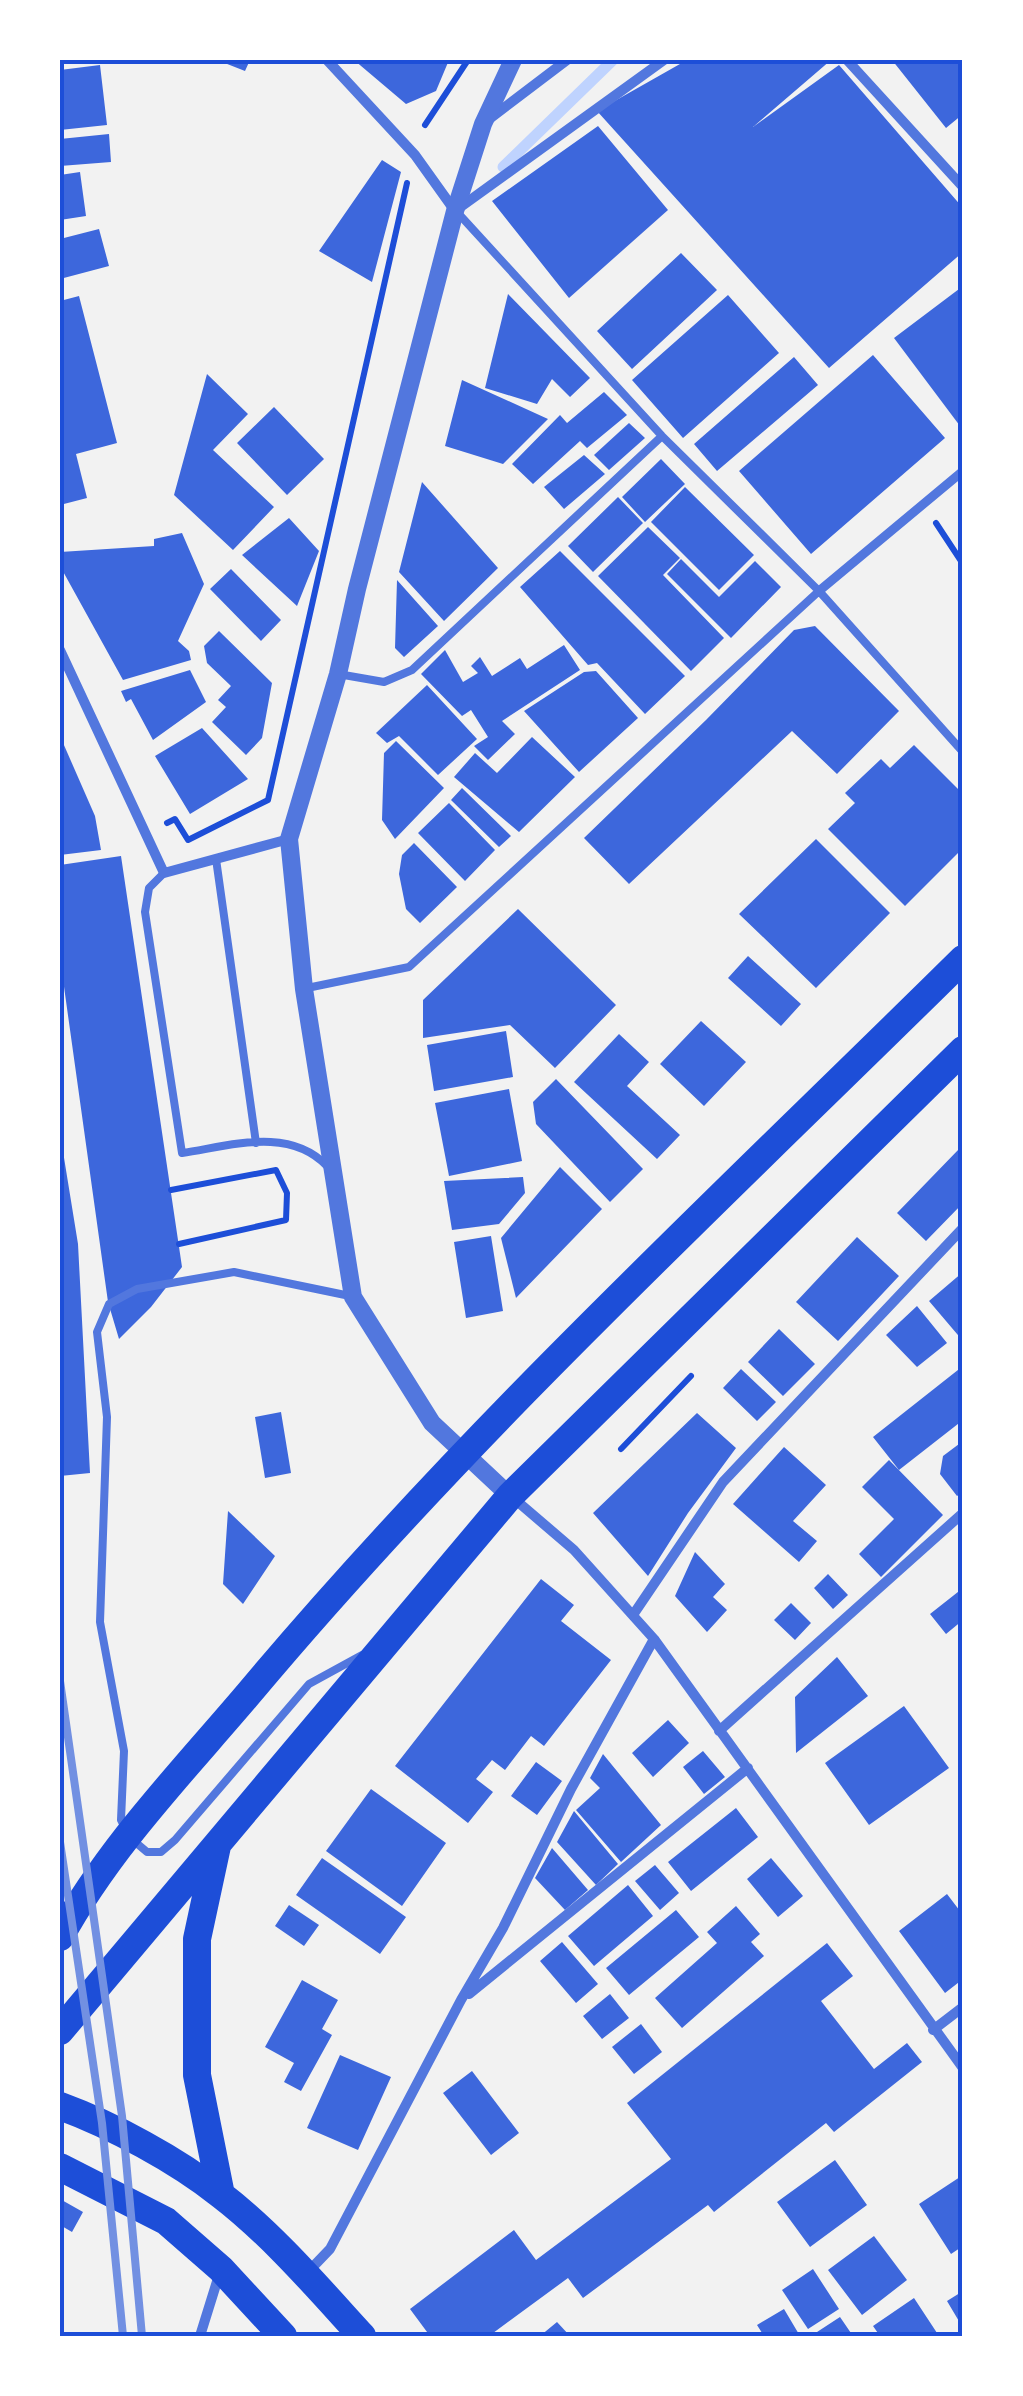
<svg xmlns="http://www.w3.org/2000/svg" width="1023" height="2396" viewBox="0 0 1023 2396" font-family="'IBM Plex Sans',sans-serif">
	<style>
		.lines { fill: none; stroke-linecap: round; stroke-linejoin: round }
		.stream { stroke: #bfd3fe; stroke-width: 11 }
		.building { fill: #3d67dc }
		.path { stroke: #1d4ed8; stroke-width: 6 }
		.service { stroke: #5277de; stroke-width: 8 }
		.pedestrian { stroke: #5277de; stroke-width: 9 }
		.minor { stroke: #5277de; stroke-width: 10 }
		.tertiary { stroke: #5277de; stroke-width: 18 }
		.trunk { stroke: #1d4ed8; stroke-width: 28 }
		.rail { stroke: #7290e2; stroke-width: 8 }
		.neatline { fill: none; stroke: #1d4ed8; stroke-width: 4 }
	</style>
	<rect width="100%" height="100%" fill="#f2f2f2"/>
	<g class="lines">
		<path class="stream" d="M503 167 613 60"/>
	</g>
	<path class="building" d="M217 60H250L245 71Z
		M354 60H449L436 91 406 104Z
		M687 60H831L753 127 839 65 963 208V252L829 368 597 111Z
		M892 60H963V114L946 128Z
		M100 65 107 125 60 130V70Z
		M598 126 668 210 569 298 492 201Z
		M109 134 111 162 60 166V139Z
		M382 160 401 172 372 282 319 251Z
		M80 172 86 216 60 220V175Z
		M99 229 109 266 60 279V239Z
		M681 253 717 290 632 369 597 331Z
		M963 286V430L894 338Z
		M508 294 590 378 570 397 552 379 537 404 485 388Z
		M728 295 779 353 683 438 632 380Z
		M79 296 117 443 76 454 87 498 60 505V301Z
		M873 355 945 438 811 554 739 471Z
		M794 357 818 385 717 471 694 444Z
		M207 374 248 414 213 450 274 507 233 550 174 495Z
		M462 380 548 419 503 464 445 446Z
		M604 392 627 415 587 448 580 441 533 484 512 464 560 415 567 423Z
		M274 407 324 459 287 495 237 443Z
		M629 423 645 438 609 470 594 455Z
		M584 455 605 474 564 509 544 487Z
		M661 459 685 484 645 522 622 497Z
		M422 482 498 568 444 621 399 572Z
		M685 487 754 555 719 590 651 522Z
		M618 497 643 523 593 572 568 546Z
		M289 518 319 551 297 606 242 555Z
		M648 527 680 558 663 575 724 638 691 671 598 576Z
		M182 533 204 584 178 641 189 651 191 660 123 680 60 566V552L154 546V539Z
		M560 551 685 676 645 714 597 663 588 665 520 587Z
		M681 559 719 597 755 561 781 587 731 638 667 574Z
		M231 569 281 620 261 641 210 589Z
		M397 580 438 626 404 657 395 648Z
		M815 626 899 711 837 774 792 731 629 884 584 838 706 720 794 630Z
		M219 631 272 683 262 738 246 755 212 722 226 707 218 700 231 686 207 663 204 646Z
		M564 645 580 670 502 721 515 734 488 760 474 746 488 737 471 710 462 716 421 674 445 650 463 682 478 673 471 666 480 657 492 676 520 658 527 669Z
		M190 670 206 702 153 740 131 699 126 702 121 691Z
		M596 671 638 718 579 772 524 711 584 672Z
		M427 685 477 739 438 775 399 736 387 743 376 733Z
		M202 728 248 779 190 814 155 756Z
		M60 736 95 816 101 850 60 855Z
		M532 737 575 777 519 832 454 777 475 753 497 773Z
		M396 741 444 788 395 839 382 820 384 753Z
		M914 745 963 794V848L905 906 828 829 855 803 845 793 881 759 890 768Z
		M462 788 511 836 499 847 451 800Z
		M449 803 495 850 465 881 418 833Z
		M816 839 890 913 816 988 739 914Z
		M414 843 457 887 420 923 406 909 399 874 402 855Z
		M121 856 182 1267 151 1307 119 1339 108 1302 60 958V865Z
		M518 909 616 1005 555 1068 510 1025 423 1038V1000Z
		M748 956 801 1004 781 1026 728 978Z
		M701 1021 746 1062 704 1106 660 1064Z
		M506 1031 513 1077 434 1091 427 1045Z
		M619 1034 649 1062 627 1086 680 1135 657 1159 574 1082Z
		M556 1079 643 1169 610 1202 536 1124 533 1102Z
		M509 1089 522 1161 449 1176 435 1103Z
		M60 1133 78 1244 90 1473 60 1476Z
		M960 1148 963 1150V1203L926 1241 897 1213Z
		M560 1167 602 1209 516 1298 501 1238Z
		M523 1177 525 1193 499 1224 452 1230 444 1181Z
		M491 1236 503 1311 466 1318 454 1242Z
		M857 1237 899 1276 838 1341 796 1302Z
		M963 1272V1341L929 1301Z
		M917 1306 947 1343 917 1367 886 1335Z
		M779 1329 815 1364 783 1396 748 1362Z
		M963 1366V1420L899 1470 873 1437Z
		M741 1369 776 1402 757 1421 723 1388Z
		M281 1412 291 1473 265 1478 255 1417Z
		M697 1413 736 1448 688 1513 648 1576 593 1513Z
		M963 1441V1492L957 1496 940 1474 943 1456Z
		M784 1447 826 1485 793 1521 817 1541 799 1562 733 1504Z
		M889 1460 943 1515 881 1577 859 1554 894 1519 862 1487Z
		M228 1511 275 1556 243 1604 223 1584Z
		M695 1552 725 1584 713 1597 727 1610 707 1632 675 1596Z
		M828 1574 848 1595 833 1609 814 1588Z
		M541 1579 574 1605 561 1621 611 1660 544 1746 531 1736 505 1770 492 1760 476 1779 493 1792 468 1823 395 1766Z
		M963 1588V1620L946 1634 930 1614Z
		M791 1603 811 1623 795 1640 774 1620Z
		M837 1657 868 1696 796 1753 795 1697Z
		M904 1706 949 1768 869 1825 825 1763Z
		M668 1720 689 1743 653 1777 632 1753Z
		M703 1751 725 1777 704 1794 683 1767Z
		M603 1754 661 1825 621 1862 576 1810 600 1788 590 1778Z
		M536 1762 562 1781 537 1815 511 1796Z
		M371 1789 446 1843 402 1906 326 1851Z
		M736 1808 758 1837 691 1891 668 1862Z
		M574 1811 618 1864 596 1885 557 1842Z
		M552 1848 588 1890 565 1910 535 1878Z
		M322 1858 406 1917 380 1954 296 1895Z
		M771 1858 803 1896 778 1917 747 1879Z
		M655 1865 679 1893 660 1910 635 1881Z
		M628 1885 653 1916 594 1966 568 1936Z
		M947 1894 963 1915V1979L945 1993 899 1931Z
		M289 1905 319 1925 304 1946 275 1926Z
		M736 1906 760 1934 751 1942 764 1956 682 2028 655 1998 717 1943 707 1932Z
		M676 1910 699 1937 629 1995 606 1968Z
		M562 1942 598 1984 576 2003 540 1961Z
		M827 1943 853 1976 821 2001 874 2069 907 2043 922 2062 834 2132 826 2123 714 2212 708 2205 583 2298 568 2278 489 2336H430L410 2309 514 2230 536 2260 671 2159 627 2103Z
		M302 1980 338 2000 322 2029 332 2035 301 2091 284 2082 294 2063 265 2047Z
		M610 1994 629 2018 602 2039 583 2016Z
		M641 2024 662 2052 634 2074 612 2047Z
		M340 2055 391 2077 358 2150 307 2128Z
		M472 2071 519 2133 491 2155 443 2093Z
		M835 2160 867 2205 810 2247 777 2202Z
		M963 2175V2246L951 2254 919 2204Z
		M60 2199 83 2212 72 2232 60 2225Z
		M874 2236 907 2280 862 2315 828 2270Z
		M813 2269 839 2309 808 2329 782 2290Z
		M963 2291V2328L947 2301Z
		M914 2298 939 2336H880L873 2326Z
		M784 2309 800 2336H764L757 2325Z
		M840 2317 853 2336H820L817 2332Z
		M557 2322 570 2336H540Z"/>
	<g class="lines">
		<path class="path" d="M425 125 468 60
			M936 523 963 564
			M167 823 175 819 188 840 268 800 407 183
			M171 1190 276 1170 287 1193 286 1220 179 1244
			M621 1449 691 1376"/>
		<path class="service" d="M457 212 662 436 819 591 963 752
			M338 674 384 682 412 670 662 436
			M216 859 256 1143
			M164 873 149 888 145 912 182 1153C230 1146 289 1126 327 1166
			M307 988 409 967 819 591
			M126 1830 121 1820 124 1751 100 1622 107 1417 97 1332 109 1304 137 1289 234 1272 350 1296
			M134 1841 147 1852H161L175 1840 309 1684 362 1655"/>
		<path class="pedestrian" d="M819 591 963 471"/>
		<path class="minor" d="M327 60 415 155 455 211 664 60
			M847 60 963 187
			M488 120 567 60
			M60 650 164 873 289 839
			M511 1496 574 1550 654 1639 963 2068
			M633 1615 723 1482 963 1228
			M719 1731 963 1513
			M469 1994 748 1768
			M933 2030 963 2007
			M307 2273 330 2249 461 2000 503 1928 571 1789 654 1639
			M200 2336 219 2275"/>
		<path class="tertiary" d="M510 1496 432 1423 353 1297 304 989 289 839 338 674 357 589 455 211 483 124 513 60"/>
		<path class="trunk" d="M217 1846 197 1939V2075L221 2195
			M60 1937C109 1847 184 1770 250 1692 469 1431 721 1198 963 959
			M60 2031 510 1496 963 1050
			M60 2106C112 2125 177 2160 221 2195 272 2234 319 2289 362 2336
			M60 2167 166 2221 221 2269 283 2336"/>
		<path class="rail" d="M60 1681 122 2116 142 2336
			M60 1842 102 2123 123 2336"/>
	</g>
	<rect width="1023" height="2396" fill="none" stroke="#ffffff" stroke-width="125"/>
	<rect x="62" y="62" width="898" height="2272" class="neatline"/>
</svg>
